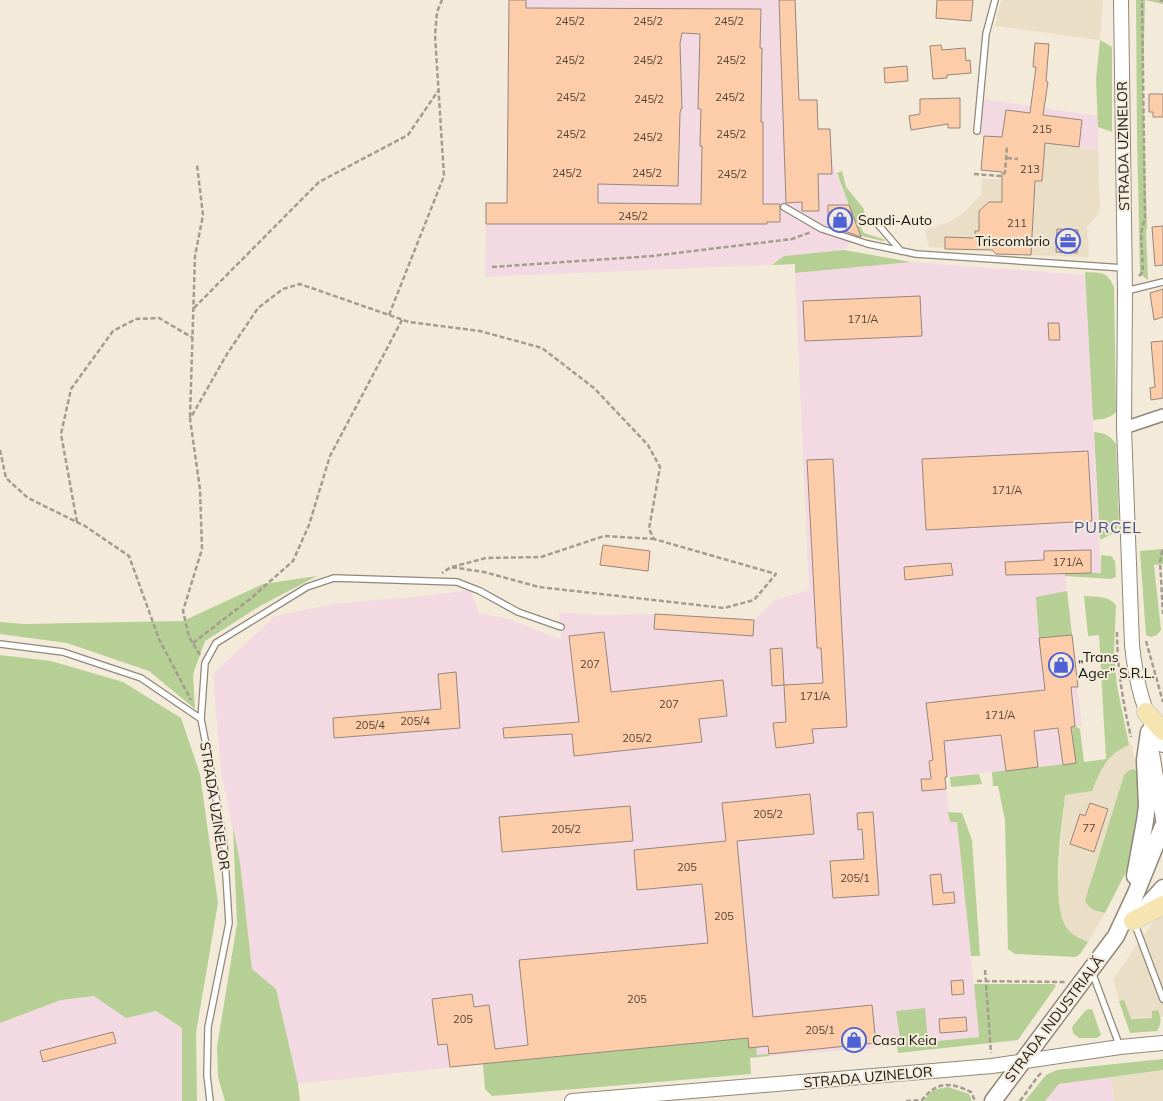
<svg xmlns="http://www.w3.org/2000/svg" width="1163" height="1101" viewBox="0 0 1163 1101" font-family="Mulish,sans-serif">
	<style>
		.built { fill: #eadec6 }
		.industrial { fill: #f3dae2 }
		.green { fill: #b6cf95 }
		.building { fill: #fdcda9; stroke: #96877c; fill-rule: evenodd }
		.lines { fill: none; stroke-linecap: round; stroke-linejoin: round }
		.service-casing { stroke: #908878; stroke-width: 8 }
		.minor-casing { stroke: #908878; stroke-width: 14 }
		.tertiary-casing { stroke: #908878; stroke-width: 16 }
		.secondary-casing { stroke: #908878; stroke-width: 19 }
		.primary-casing { stroke: #d1d0cf; stroke-width: 20 }
		.path { stroke: #a39c8f; stroke-width: 2.5; stroke-dasharray: 5 2.5; stroke-linecap: butt }
		.service { stroke: #fff; stroke-width: 5.5 }
		.minor { stroke: #fff; stroke-width: 11 }
		.tertiary { stroke: #fff; stroke-width: 14 }
		.secondary { stroke: #fff; stroke-width: 16 }
		.primary { stroke: #f6e5b0; stroke-width: 18 }
		.labels { text-anchor: middle; stroke-width: 4; stroke-linejoin: round; paint-order: stroke }
		.number-label { font-size: 11px; fill: #524436 }
		.street-label { font-size: 14px; fill: #191610; stroke: #f3ead9 }
		.poi-label { font-size: 14px; fill: #191610; stroke: #f3ead9; text-anchor: start }
		.quarter-label { font-size: 16px; letter-spacing: 1px; fill: #404e8a; stroke: #f3ead9 }
	</style>
	<rect width="100%" height="100%" fill="#f3ead9"/>
	<path class="built" d="M1002 0H1103L1100 40 995 26 1000 4Z
		M1045 143 1098 150 1100 212 1087 227 1089 257 996 254 992 250 929 247 925 230 949 222 961 215 981 195 982 179H1016L1042 181Z
		M1131 744 1139 772 1124 775 1092 876 1095 911 1105 913 1088 942 1075 936 1067 929 1061 913 1057 890 1065 795 1091 791 1102 766 1108 759 1122 748Z
		M1163 912V1017L1124 1018 1113 979 1156 918Z
		M1163 1070V1101H1114L1110 1077Z"/>
	<path class="industrial" d="M509 0H795L799 100H817L818 129H830L831 160 859 232 844 250 784 256 772 265 485 277 486 203H507Z
		M983 99 1098 116V150L981 135Z
		M911 262 1085 275 1101 573 1065 574 1082 726H1075L1072 732 1076 763 945 777 950 822H957L979 1037 876 1048 769 1056V1054L756 1055 749 1048 747 1038 529 1059 298 1084 276 989 252 969 240 862 221 772 213 674 275 616 333 604 433 595 470 590 479 613 509 619 562 640 559 612 597 615 655 614 754 620 775 600 809 590 795 273Z
		M94 996 126 1017 155 1011 182 1028V1101H0V1023L61 1000Z
		M1110 1077 1114 1101H1045L1059 1084Z"/>
	<path class="green" d="M1136 0H1163V4L1145 0 1143 87 1147 227 1146 232 1148 280 1140 274 1137 134Z
		M1100 40 1112 47V132L1098 127 1096 79Z
		M842 171 846 187 864 209C864 219 856 222 864 233L886 240 883 241 857 235 859 232 837 173Z
		M844 250 911 262 795 273V264L772 265 784 256Z
		M1085 272C1101 273 1107 271 1114 287L1116 412C1109 419 1103 419 1093 420Z
		M1094 432C1104 433 1110 435 1116 444L1119 525 1114 533 1100 540Z
		M1163 549V564L1154 565 1161 630 1157 635 1151 637 1146 635 1140 551Z
		M1101 555 1111 556 1115 561 1116 577 1111 579 1065 576V573H1101Z
		M317 576 260 606 205 641 193 674 195 709 149 671 67 643 0 634V622L24 624 183 621 263 584Z
		M1067 591 1072 635 1039 638 1036 597Z
		M1084 596C1097 597 1107 595 1116 605L1114 652 1117 686 1129 745C1106 755 1101 769 1092 791L1065 795C1062 827 1049 905 1068 930 1074 936 1081 939 1088 942L1080 954 1076 957 1015 954 1008 949 1005 820 998 786H993L992 772 1075 763 1072 727 1075 726 1080 729 1084 762 1106 759 1099 635 1088 636Z
		M0 655 51 661 123 682 181 718 200 774 218 903 196 1033 197 1101H182V1028L156 1011 126 1018 94 996 61 1000 0 1023Z
		M1133 769 1139 772 1142 790 1131 862 1105 913C1096 911 1089 910 1085 900L1124 775 1128 771Z
		M979 774 982 784 951 787 950 777Z
		M948 812 962 813 972 840 980 956H971L957 822H950Z
		M233 827 240 862 252 969 276 989 298 1084 300 1101H225L218 1077 217 1047 237 924Z
		M974 984H1054L1056 986 1018 1040 898 1053 897 1046 901 1045 896 1011 925 1008 928 1042 979 1037Z
		M1124 1000 1131 1019 1152 1018V1011L1158 1010C1161 1018 1162 1023 1157 1031L1130 1033 1119 1001Z
		M1092 1009 1101 1035 1097 1038H1079L1073 1033 1072 1027 1086 1010Z
		M748 1038 749 1047H756L757 1055 769 1054V1056L750 1058 751 1074 492 1096 485 1089 483 1064Z
		M1163 1059V1070L1059 1084 1045 1101H1025L1046 1075 1057 1070Z
		M948 1087 969 1094 972 1101H923L933 1090Z"/>
	<path class="building" d="M509 0H526V8L761 9 760 48H762L761 122H763V204H780V222H767V224H486V203H507ZM682 33 700 34 698 109H701L700 146H702L701 204 598 203V184L678 186 680 113 681 109H682L680 43Z
		M779 0H795L799 100H817L818 129H830L832 174H818L819 211H802V202L786 203Z
		M937 0H973L971 21 936 18Z
		M1035 43 1049 44 1046 81 1048 82 1043 115 1082 120 1079 147 1045 143 1042 181H1035L1031 255 996 254 992 250 945 249V237L975 238V231H979V211L989 202H1002V172L981 170 984 136 1002 137 1006 110 1030 113 1036 67H1033Z
		M941 45 942 50 965 48 966 61 970 60 971 73 947 75V78L933 79 930 46Z
		M907 66 908 81 885 83 884 68Z
		M1149 94H1163V117H1153V112H1149Z
		M960 98V128H948V124L911 130 909 116 920 114V99Z
		M828 205H849L861 237 828 225Z
		M1163 226V265L1155 266 1152 227Z
		M1057 229 1078 230 1077 253 1056 252Z
		M1163 289V317L1154 320 1150 293Z
		M920 296 922 336 805 341 803 301Z
		M1048 323H1059L1060 340H1049Z
		M1163 341V398L1151 400 1150 388 1155 387 1151 342Z
		M1088 451 1092 521 926 530 922 459Z
		M833 459 847 727 812 729 814 743 776 748 773 723 786 722 784 685 823 683 821 648H817L807 460Z
		M603 545 650 551 648 571 600 565Z
		M1091 550V573L1006 575 1005 562 1044 560V551Z
		M951 563 953 575 905 580 904 567Z
		M655 614 754 620 753 636 654 629Z
		M604 632 611 692 723 680 727 716 699 719 702 742 574 756 572 734 504 738 503 728 579 722 569 636Z
		M1072 635 1078 687H1071L1075 726 1071 727 1076 763 1063 765 1058 728 1034 731 1038 767 1006 771 1001 735 944 741 947 777H945L946 789 922 791 921 779H931L929 761 933 760 926 703 1045 690 1039 638Z
		M782 648 784 685 772 686 770 649Z
		M456 672 460 728 334 738 333 718 441 709 438 674Z
		M810 794 814 834 737 841 753 1017 872 1005 876 1043 769 1054 768 1046 749 1048 748 1038 450 1067 447 1044 438 1045 432 999 472 994 474 1007 489 1005 495 1049 528 1045 519 960 708 943 702 884 637 890 634 850 726 841 722 803Z
		M1090 803 1108 809 1094 852 1070 844 1080 814 1085 816Z
		M630 806 633 841 502 852 499 817Z
		M873 812 879 895 833 898 830 861 864 859 862 829 858 830 857 813Z
		M941 874 943 893 954 892 955 903 933 905 930 875Z
		M963 980 964 994 952 995 951 981Z
		M966 1017 967 1031 940 1033 939 1019Z
		M113 1032 116 1043 43 1062 40 1051Z"/>
	<g class="lines">
		<defs>
			<path id="service" d="M977 131 986 34 995 0
				M784 207 822 229 868 244 916 254 1124 268
				M875 221 901 251
				M1126 291 1163 282
				M0 644 63 652 141 678 201 719 213 781 224 844 229 923 208 1027 207 1075 210 1101
				M201 719 205 663 216 643 307 587 334 578 457 582 480 591 518 612 561 627
				M1134 922 1163 999
				M1092 972 1120 1047"/>
			<path id="minor" d="M1124 428 1163 415"/>
			<path id="tertiary" d="M1121 0 1125 291 1124 428 1132 645C1136 682 1143 713 1163 745
				M1150 741 1163 819
				M572 1101 992 1066 1120 1047 1163 1043"/>
			<path id="secondary" d="M1135 876 1145 821 1147 806 1145 760 1149 732
				M1136 918 1163 888
				M993 1101 1116 936 1136 893 1163 826"/>
			<path id="primary" d="M1146 712 1163 731
				M1133 921 1163 905"/>
		</defs>
		<use href="#service" class="service-casing"/>
		<use href="#minor" class="minor-casing"/>
		<use href="#tertiary" class="tertiary-casing"/>
		<use href="#secondary" class="secondary-casing"/>
		<use href="#primary" class="primary-casing"/>
		<path class="path" d="M1160 0 1163 1
			M1007 158 1018 159
			M974 174 1001 176 1005 173 1007 146
			M492 267 652 256 792 239 811 232
			M1139 276 1143 272 1141 233 1145 218 1142 0
			M194 308 319 182 408 135 438 91
			M389 315 444 176 435 35 437 12 442 0
			M190 417 195 256 203 215 197 165
			M0 450 6 478 28 498 85 526 129 556 159 639 191 700
			M77 522 61 434 71 389 113 331 136 319 159 318 193 338
			M1163 551H1162L1160 562 1163 614
			M452 567 486 558 541 557 604 536 654 539
			M1117 632C1117 667 1123 703 1131 737
			M1146 641 1163 702
			M193 643 250 599 293 561 309 525 330 456 402 320
			M200 655 189 637 183 611 202 549 200 489 190 419 227 354 258 308 283 289 300 284 409 322 480 331 542 348 594 388 648 445 660 467 649 529 654 539 776 574 754 600 724 608 539 587 484 572 451 567 442 573
			M985 970 991 1053
			M977 981 1066 982
			M906 1101 922 1100C937 1081 950 1082 971 1092L975 1101
			M1020 1101 1039 1075 1043 1072"/>
		<use href="#service" class="service"/>
		<use href="#minor" class="minor"/>
		<use href="#tertiary" class="tertiary"/>
		<use href="#secondary" class="secondary"/>
		<use href="#primary" class="primary"/>
	</g>
	<defs>
		<symbol id="shop-ring" viewBox="-11 -11 22 22"><circle r="9.5" fill="#f3ead9" stroke="#4e61d6" stroke-width="1.5"/><path d="M-5-2.5h2.3a2.7 3.5 0 0 1 5.4 0H5L5.5 6h-11ZM-1.5-2.5h3a1.5 2.3 0 0 0-3 0Z" fill="#4e61d6"/></symbol>
		<symbol id="office-ring" viewBox="-11 -11 22 22"><circle r="9.5" fill="#f3ead9" stroke="#4e61d6" stroke-width="1.5"/><path d="M-6-3h4V-5.5h4V-3h4V5H-6ZM-1-4.5V-3h2v-1.5ZM-6 0V1H6V0Z" fill="#4e61d6"/></symbol>
	</defs>
	<g fill-rule="evenodd">
		<use href="#shop-ring" x="826" y="206" width="28" height="28"/>
		<use href="#office-ring" x="1054" y="227" width="28" height="28"/>
		<use href="#shop-ring" x="1047" y="651" width="28" height="28"/>
		<use href="#shop-ring" x="840" y="1026" width="28" height="28"/>
	</g>
	<g class="labels">
		<g class="number-label">
			<text x="570" y="25">245/2</text>
			<text x="648" y="25">245/2</text>
			<text x="729" y="25">245/2</text>
			<text x="570" y="64">245/2</text>
			<text x="648" y="64">245/2</text>
			<text x="731" y="64">245/2</text>
			<text x="571" y="101">245/2</text>
			<text x="730" y="101">245/2</text>
			<text x="649" y="103">245/2</text>
			<text x="1042" y="133">215</text>
			<text x="571" y="138">245/2</text>
			<text x="731" y="138">245/2</text>
			<text x="648" y="141">245/2</text>
			<text x="1030" y="173">213</text>
			<text x="567" y="177">245/2</text>
			<text x="647" y="177">245/2</text>
			<text x="732" y="178">245/2</text>
			<text x="633" y="220">245/2</text>
			<text x="1017" y="227">211</text>
			<text x="863" y="323">171/A</text>
			<text x="1007" y="494">171/A</text>
			<text x="1068" y="566">171/A</text>
			<text x="590" y="668">207</text>
			<text x="815" y="700">171/A</text>
			<text x="669" y="708">207</text>
			<text x="1000" y="719">171/A</text>
			<text x="415" y="725">205/4</text>
			<text x="370" y="729">205/4</text>
			<text x="637" y="742">205/2</text>
			<text x="768" y="818">205/2</text>
			<text x="1089" y="832">77</text>
			<text x="566" y="833">205/2</text>
			<text x="687" y="871">205</text>
			<text x="855" y="882">205/1</text>
			<text x="724" y="920">205</text>
			<text x="637" y="1003">205</text>
			<text x="463" y="1023">205</text>
			<text x="820" y="1034">205/1</text>
		</g>
		<g class="street-label">
			<text transform="translate(1123 146) rotate(-91)" y="5">STRADA UZINELOR</text>
			<text transform="translate(215 806) rotate(81)" y="5">STRADA UZINELOR</text>
			<text transform="translate(1054 1019) rotate(-53)" y="5">STRADA INDUSTRIALĂ</text>
			<text transform="translate(868 1077) rotate(-5)" y="5">STRADA UZINELOR</text>
		</g>
		<g class="poi-label">
			<text x="858" y="225">Sandi-Auto</text>
			<text x="1050" y="246" text-anchor="end">Triscombrio</text>
			<text x="1078" y="662">„Trans<tspan x="1078" dy="16">Ager” S.R.L.</tspan></text>
			<text x="872" y="1045">Casa Keia</text>
		</g>
		<g class="quarter-label">
			<text x="1108" y="533">PURCEL</text>
		</g>
	</g>
</svg>
